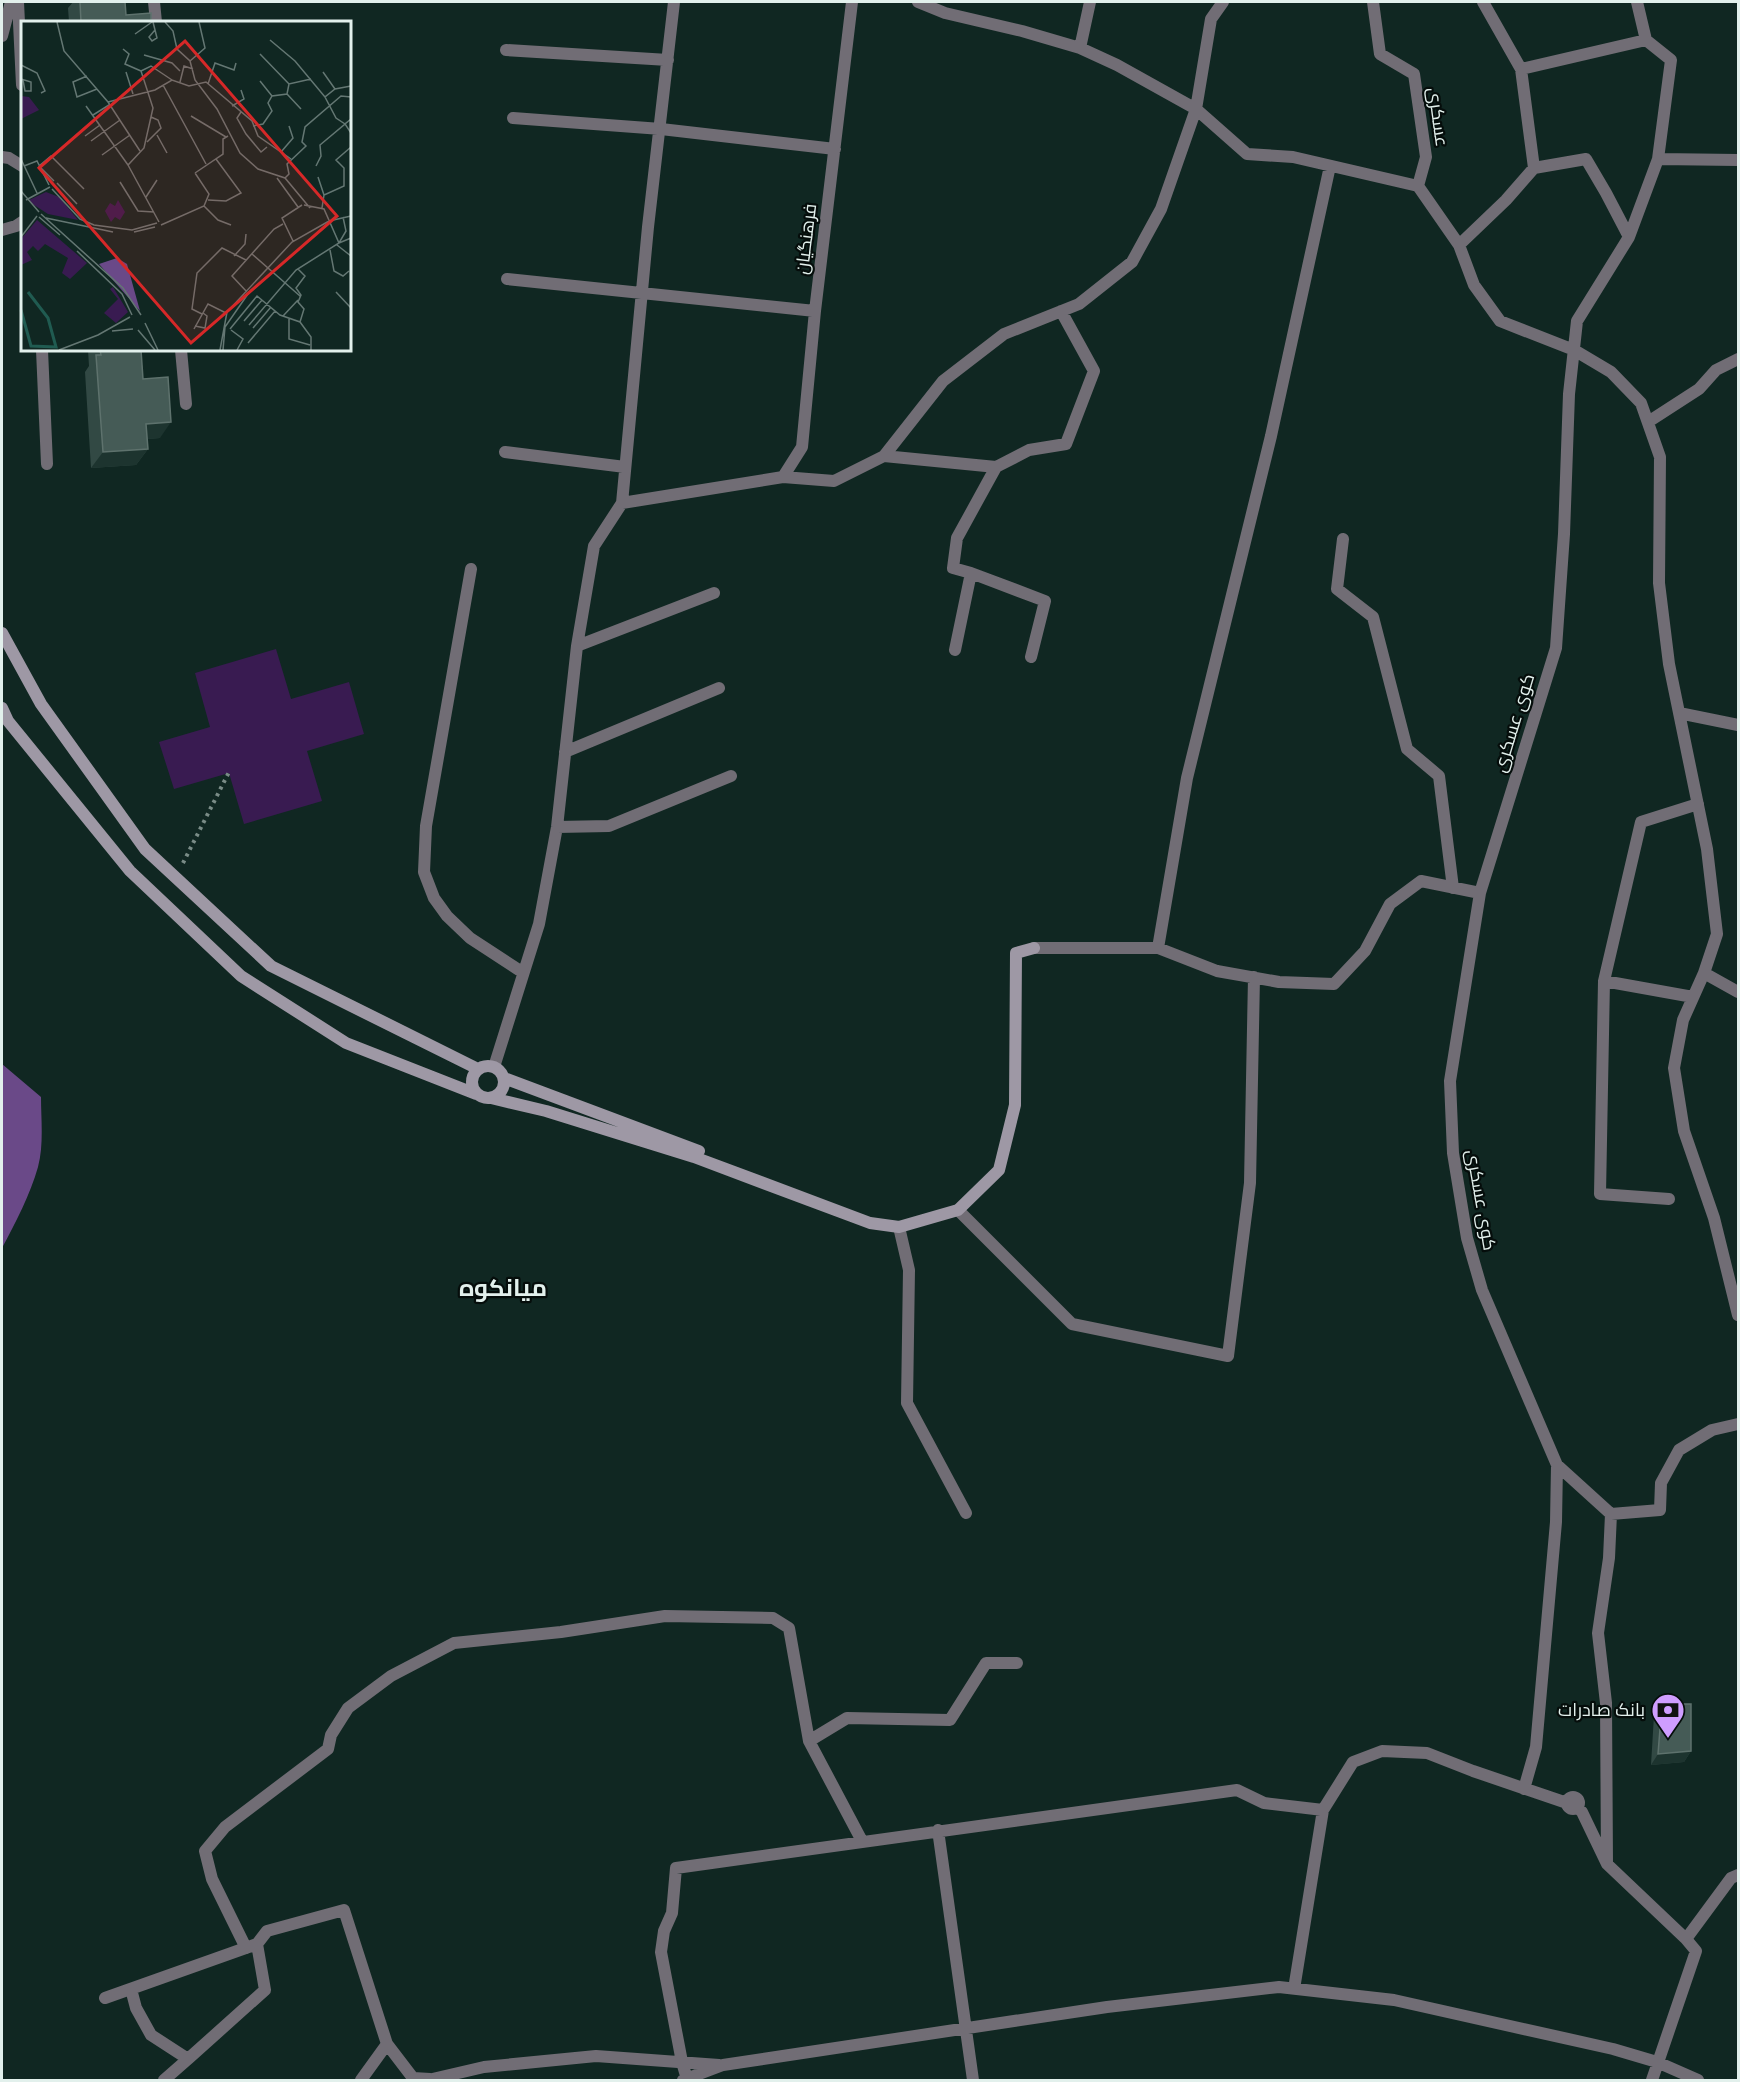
<svg xmlns="http://www.w3.org/2000/svg" width="1740" height="2082" viewBox="0 0 1740 2082" font-family="Mulish,Cairo,sans-serif">
	<style>
		.green { fill: #391b51 }
		.forest { fill: #6a4988 }
		.lines { fill: none; stroke-linecap: round; stroke-linejoin: round }
		.path { stroke: #7a8c87; stroke-width: 4; stroke-dasharray: 3 4.5; stroke-linecap: butt }
		.street { stroke: #716d75; stroke-width: 12 }
		.secondary { stroke: #9e98a5; stroke-width: 12 }
		.wall { fill: #324944 }
		.shaded-wall { fill: #1d342f }
		.building { fill: #455b56; stroke: #5e726d; stroke-width: 1.5 }
		.labels { text-anchor: middle; stroke-width: 4.5; stroke-linejoin: round; paint-order: stroke }
		.street-label { font-size: 18px; fill: #e2f0ec; stroke: #050d0b }
		.poi-label { font-size: 18px; fill: #e2f0ec; stroke: #050d0b; text-anchor: end }
		.district-label { font-size: 24px; font-weight: bold; fill: #e2f0ec; stroke: #050d0b }
		.inset-river { fill: none; stroke: #205b51; stroke-width: 3 }
		.inset-road { fill: none; stroke: #647773; stroke-width: 1.5 }
		.view { fill: #d62828; fill-opacity: 0.15; stroke: #d62828; stroke-width: 3 }
		.inset-edge { fill: none; stroke: #e2f0ec; stroke-width: 3 }
	</style>
	<rect width="100%" height="100%" fill="#102722"/>
	<path class="green" d="M276 649 291 699 349 682 364 734 307 751 322 801 244 824 229 773 174 789 159 742 210 727 195 673Z"/>
	<path class="forest" d="M2 1064 41 1097C41 1119 44 1145 38 1167 30 1195 16 1222 2 1248Z"/>
	<g class="lines">
		<path class="path" d="M183 863 229 772"/>
		<path class="street" d="M18 2 22 85
			M154 2 156 22
			M674 2 648 227 622 503 783 477 834 481 884 456 943 381 1004 334 1079 304 1132 262 1161 209 1196 109 1211 19 1223 2
			M918 2 945 13 1022 31 1080 48 1117 65 1196 109 1247 154 1293 157 1418 186 1459 245 1474 285 1500 321 1574 350 1611 372 1641 403 1660 457 1659 583 1669 664 1707 849 1717 934 1704 973 1683 1020 1674 1068 1684 1131 1714 1218 1738 1315
			M1373 2 1380 54 1414 74 1426 157 1418 186
			M1483 2 1521 69 1534 168
			M2 36 11 2
			M1080 48 1090 2
			M506 50 668 60
			M1521 69 1646 40
			M513 118 661 129 835 149
			M2 157 9 158 22 166
			M1658 159 1738 160
			M2 230 16 226 22 222
			M1459 245 1506 200 1534 168 1586 159 1606 193 1629 237
			M507 279 815 311
			M42 350 47 464
			M181 350 186 404
			M1648 422 1699 389 1716 370 1738 359
			M505 452 625 467
			M884 456 996 467 1029 450 1066 444 1094 371 1061 311
			M783 477 802 447 815 311 852 2
			M1343 539 1337 589 1373 617 1407 749 1439 776 1453 888
			M471 569 426 826 424 872 434 898 447 916 470 938 522 972
			M971 573 1045 601 1031 657
			M577 646 714 593
			M955 650 971 573 953 568 957 538 996 467
			M1679 713 1738 725
			M565 752 719 688
			M557 827 609 826 731 776
			M1034 948H1158L1217 971 1279 982 1334 984 1365 951 1390 904 1421 881 1480 893
			M1158 948 1187 778 1271 436 1330 166
			M1704 973 1738 992
			M1604 981 1693 997
			M494 1067 539 924 557 827 577 646 594 546 622 503
			M1669 1199 1600 1194 1604 981 1641 822 1698 804
			M958 1210 1072 1324 1228 1356 1250 1183 1254 977
			M899 1227 909 1270 907 1403 966 1513
			M1611 1514 1660 1510 1661 1483 1679 1450 1712 1430 1738 1424
			M809 1741 847 1718 950 1720 986 1663H1017
			M1524 1789 1536 1747 1556 1522 1557 1465
			M1567 1803a6 6 0 1 1 12 0a6 6 0 1 1-12 0Z
			M1577 1807 1582 1812 1607 1864 1686 1939 1696 1951 1652 2080
			M938 1830 973 2080
			M1607 1864 1606 1703 1598 1633 1609 1558 1611 1514 1557 1465 1482 1290 1467 1238 1453 1153 1450 1081 1480 893 1556 648 1564 534 1569 394 1577 321 1629 237 1658 159 1671 60 1646 40 1637 2
			M1686 1939 1731 1878 1738 1875
			M246 1948 212 1879 205 1851 225 1827 328 1749 331 1735 348 1708 391 1676 454 1643 561 1632 665 1616 773 1618 789 1628 809 1741 862 1841
			M131 1989 136 2008 151 2035 188 2059 265 1990 257 1944
			M1294 1989 1323 1810 1353 1762 1382 1751 1427 1753 1473 1771 1567 1803
			M105 1998 257 1944 267 1931 344 1910 387 2044 413 2078 430 2079
			M687 2079 682 2062 661 1952 664 1931 672 1913 676 1868 1237 1790 1264 1803 1323 1810
			M164 2080 188 2059
			M361 2080 387 2044
			M428 2080 484 2067 596 2056 719 2065
			M683 2080 723 2065 1107 2007 1279 1987 1394 2000 1613 2049 1657 2062 1698 2080"/>
		<path class="secondary" d="M2 633 41 704 145 849 271 966 478 1069
			M2 708 8 721 130 871 241 976 346 1043 476 1094
			M472 1082a16 16 0 1 1 32 0a16 16 0 1 1-32 0Z
			M504 1078 699 1151
			M491 1098 546 1111 694 1157 870 1223 899 1227 958 1210 999 1170 1015 1105 1016 953 1034 948"/>
	</g>
	<path class="wall" d="M73 2H125L126 15 151 22H69L68 8Z
		M88 350H141L143 379 160 438 147 439 148 449 136 465 91 468 85 372 89 366Z
		M1662 1704 1691 1751 1684 1762 1651 1765 1654 1715Z"/>
	<path class="shaded-wall" d="M171 422 160 438 135 440 146 424Z
		M148 449 136 465 91 468 103 452Z
		M1691 1751 1684 1762 1651 1765 1658 1754Z"/>
	<path class="building" d="M80 2H125L126 15 151 13V22H81Z
		M100 350H141L143 379 168 377 171 422 146 424 148 449 103 452 96 355H101Z
		M1662 1704H1691V1751L1658 1754Z"/>
	<defs>
		<symbol id="bank-pin" viewBox="-11 -11 22 30"><path d="M0 17L-7.5 6A9.5 9.5 0 1 1 7.5 6Z" fill="#cf9dff" stroke="#050d0b"/><path d="M-6-4H6V4H-6ZM0-2.3a2.3 2.3 0 1 0 0 4.6a2.3 2.3 0 1 0 0-4.6Z" fill="#111"/></symbol>
	</defs>
	<g fill-rule="evenodd">
		<use href="#bank-pin" x="1649" y="1691" width="38" height="52"/>
	</g>
	<g class="labels">
		<g class="street-label">
			<text transform="translate(1438 117) rotate(82)" y="6">عسکری</text>
			<text transform="translate(806 239) rotate(-83)" y="6">فرهنگیان</text>
			<text transform="translate(1514 723) rotate(-73)" y="6">کوی عسکری</text>
			<text transform="translate(1481 1200) rotate(80)" y="6">کوی عسکری</text>
		</g>
		<g class="poi-label">
			<text x="1645" y="1716">بانک صادرات</text>
		</g>
		<g class="district-label">
			<text x="503" y="1296">میانکوه</text>
		</g>
	</g>
	<g transform="translate(21 21)">
		<rect width="330" height="330" fill="#102722"/>
		<path d="M0 75 8 76 18 89 0 98ZM25 171 38 176 57 199 27 193 10 182 8 179ZM97 179 104 191 99 199 94 196 90 201 84 190 89 182 94 185ZM16 199 66 242 49 258 41 252 47 237 24 223 17 230 12 225 6 231 11 239 0 244V218ZM92 266 107 291 95 302 83 292 97 278 89 268Z" fill="#391b51"/>
		<path d="M96 237 106 243 119 290 78 243Z" fill="#6a4988"/>
		<path class="inset-river" d="M0 289 10 325 35 326 27 297 7 271"/>
		<path class="inset-road" d="M36 1 43 30 87 81 119 130M132 1 136 17 131 20 128 16 134 9M144 1 152 10 156 28 169 40 174 59 196 88 219 132 237 148 264 157 289 187M114 13 131 1M249 19 274 40 304 76M102 28 108 33 104 43 120 50M239 33 268 63 290 58M123 34 151 42 159 50M169 40 184 27 178 1M0 44 16 52 24 70 20 72M120 50 130 45 151 59M105 51 112 73M302 51 314 68M66 55 52 61 56 76 76 68M0 58 10 61V70H4L2 59M239 60 251 75M159 61 163 45 172 48M187 63 194 42 213 49 215 42M142 64 185 143M266 73 280 88M87 81 134 69 151 59 168 65 185 61 231 100 237 115 270 138M65 85 107 144 123 127 132 87 120 50M211 85 223 78 220 69M220 91 216 97 225 113 240 131 246 126M72 94 88 84M170 95 205 116M330 98 324 103 330 112M232 105 242 103 251 90 247 82 251 75 266 73 268 63M136 114 146 132M64 115 79 104M70 120 99 99M126 121 140 107 137 99 130 96M260 131 272 117 268 105M81 134 109 114M0 138 16 172M107 144 138 201M3 145 16 140 28 164M295 145 300 135 299 124 324 103 315 97 304 76 314 68 330 65M174 152 202 133V118L207 115M297 156 303 174M256 157 277 186M264 157 268 153 266 143 285 125 281 121 284 106 320 75 330 76M33 160 18 145 30 135 63 168M99 161 117 190 133 191M36 162 56 183M31 168 59 198 73 204 111 209 136 202M0 170 18 191M125 176 136 159M5 179 29 166M187 179 205 180 220 172 195 138M283 184 303 188 318 222 330 217M183 185 197 199 210 204M301 187 303 174 323 165V147L315 139 330 126M20 193 102 267 120 294M18 196 39 214M25 197 92 211M140 204 183 185 188 173 174 152M113 211 134 206M0 216 16 195M272 220 261 197 281 184M316 224 330 235V256M309 229 313 250 322 255 328 250M56 230 101 273 111 294M231 233 279 275M213 235 224 223 225 213M277 248 284 255 275 267 280 274 277 281 283 288 279 301M226 271 211 255 253 208 262 203M315 271 330 287M181 293 171 288 176 252 201 227 225 239M262 295 277 279M268 298V318L289 324M223 300 241 279M124 302 137 329M228 304 275 249 318 222 325 210 322 196M174 305 184 307 186 295 182 292M232 307 250 286M173 308 187 283 205 292M209 308 236 275 259 294 279 301 290 316V329M117 309 134 329M210 309 222 318 216 329M91 310 112 308M227 322 254 290M38 329 77 314 109 296M199 329 206 291 271 221 308 200 330 195M202 329 204 306 229 270"/>
		<path class="view" d="M164 20 316 195 170 322 18 147Z"/>
		<rect width="330" height="330" class="inset-edge"/>
	</g>
	<rect width="1740" height="2082" fill="none" stroke="#e2f0ec" stroke-width="6"/>
</svg>
